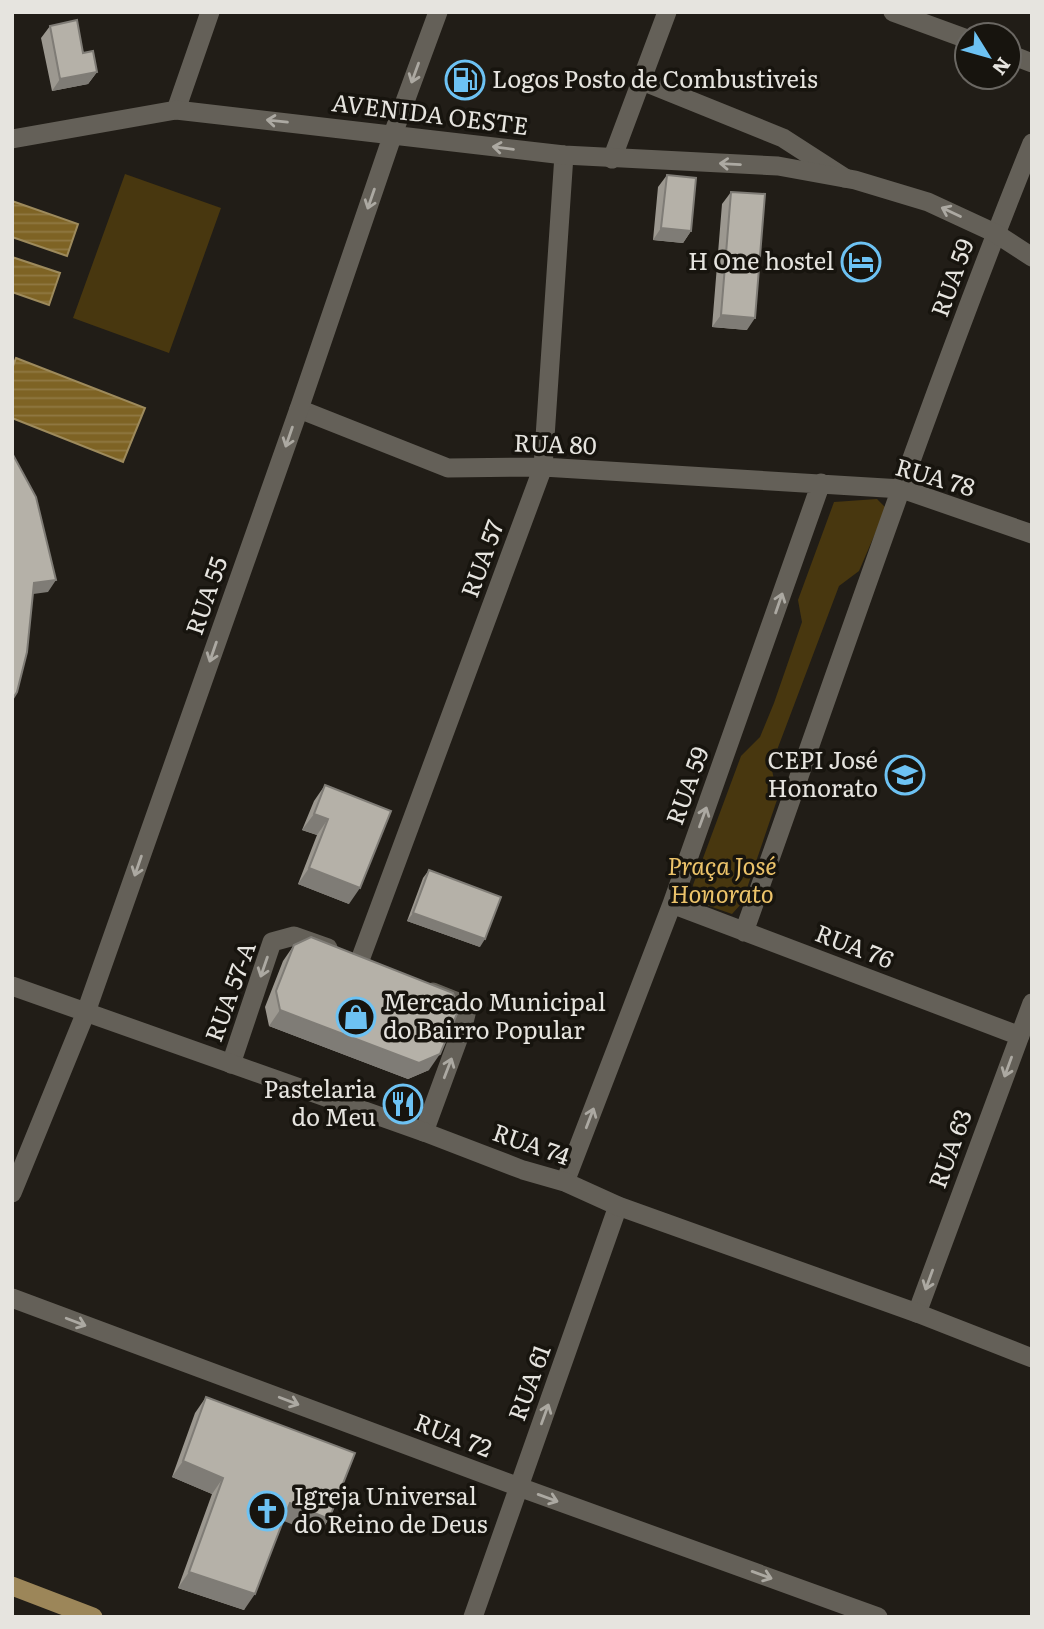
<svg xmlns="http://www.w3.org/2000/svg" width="1044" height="1629" viewBox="0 0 1044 1629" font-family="Literata,serif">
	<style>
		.park { fill: #48370f }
		.water { fill: url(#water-rules); stroke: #9d8a5c; stroke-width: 2 }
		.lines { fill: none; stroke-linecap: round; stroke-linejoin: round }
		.minor { stroke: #646058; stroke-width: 19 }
		.tertiary { stroke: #646058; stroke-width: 19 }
		.primary { stroke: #9c8659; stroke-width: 19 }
		.wall { fill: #9c9890 }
		.shaded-wall { fill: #7f7c76 }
		.building { fill: #b5b1a8; stroke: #7f7c76; stroke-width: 2 }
		.oneway { stroke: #aca9a2 }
		.labels { text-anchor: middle; stroke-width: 7; stroke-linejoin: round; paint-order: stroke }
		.poi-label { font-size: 24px; fill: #e6e4df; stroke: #17140e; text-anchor: start }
		.street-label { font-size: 24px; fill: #e6e4df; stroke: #17140e }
		.park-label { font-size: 24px; font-style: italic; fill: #ecc36a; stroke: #17140e }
	</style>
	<defs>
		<pattern id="water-rules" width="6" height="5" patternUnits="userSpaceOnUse" patternTransform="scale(1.75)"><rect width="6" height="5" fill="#7e6324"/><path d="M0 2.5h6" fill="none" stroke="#907943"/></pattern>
	</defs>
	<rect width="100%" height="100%" fill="#211d17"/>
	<path class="park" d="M125 174 221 208 169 353 73 318Z
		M877 499 886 508 859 571 839 586 771 766 778 797 742 903 732 914 695 901 693 885 741 756 760 737 774 703 802 622 798 600 834 502Z"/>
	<path class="water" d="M12 201 78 224 67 256 12 237Z
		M12 257 60 273 49 305 12 292Z
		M16 358 145 408 123 462 12 418V369Z"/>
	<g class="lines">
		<path class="minor" d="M893 12 967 39
			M1009 54 1032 63
			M642 81 783 138 845 178
			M176 110 210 12
			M612 159 667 12
			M299 409 448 468 543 467 902 489 1032 534
			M672 904 1020 1036
			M744 932C838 669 927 403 1032 143
			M360 960 543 467 564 155
			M231 1064 272 942 294 936 328 948
			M424 1132 463 1026 468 1006 433 992
			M565 1182 672 904 821 483
			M12 1298 519 1487 878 1617
			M917 1313 1032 1003
			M473 1617 618 1206"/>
		<path class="tertiary" d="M12 139 176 110 564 155 778 166 855 180 928 202 995 233 1032 257
			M12 986 424 1132 523 1170 565 1182 618 1206 917 1313 1032 1358
			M12 1193 86 1012 299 409 393 134 438 12"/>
		<path class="primary" d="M12 1586 93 1617"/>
	</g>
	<path class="wall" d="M50 26 83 53 97 72 88 84 52 91 41 38Z
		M667 175 691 231 683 243 653 240 658 187Z
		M731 192 747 330 712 327 722 204Z
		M325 785 349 904 298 884 317 835 302 830 314 801Z
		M429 870 480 947 407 921 423 878Z
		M294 945 429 1070 408 1079 269 1026 265 1007 283 961Z
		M206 1397 329 1519 318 1535 284 1520 244 1610 178 1588 212 1494 172 1477 195 1413Z"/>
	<path class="shaded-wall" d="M97 72 88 84 52 91 60 79Z
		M661 228 691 231 683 243 653 240Z
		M721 315 755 318 747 330 712 327Z
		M56 580 48 592 26 595 34 583Z
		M314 814 328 819 317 835 302 830Z
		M309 868 360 888 349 904 298 884Z
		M413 913 485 939 480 947 407 921Z
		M280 1010 440 1054 429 1070 408 1079 269 1026Z
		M183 1461 223 1478 212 1494 172 1477Z
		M290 1503 329 1519 318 1535 279 1519Z
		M189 1572 255 1594 244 1610 178 1588Z"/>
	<path class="building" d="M77 20 83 53 93 51 97 72 60 79 50 26Z
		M667 175 696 178 691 231 661 228Z
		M731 192 765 194 755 318 721 315Z
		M12 453 36 497 56 580 34 583 27 652 17 692 12 700Z
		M325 785 391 811 360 888 309 868 328 819 314 814Z
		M429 870 501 897 485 939 413 913Z
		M311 937 453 993 459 1009 440 1054 419 1063 280 1010 276 991 294 945Z
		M206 1397 355 1453 329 1519 290 1503 255 1594 189 1572 223 1478 183 1461Z"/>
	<defs><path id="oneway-shaft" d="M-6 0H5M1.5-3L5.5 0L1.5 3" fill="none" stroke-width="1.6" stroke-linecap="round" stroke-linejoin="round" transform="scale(1.75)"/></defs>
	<g class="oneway">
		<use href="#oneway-shaft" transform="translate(415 73) rotate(110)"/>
		<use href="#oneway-shaft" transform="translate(277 121) rotate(-174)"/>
		<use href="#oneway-shaft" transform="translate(503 148) rotate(-173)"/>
		<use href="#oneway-shaft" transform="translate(730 164) rotate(-177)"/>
		<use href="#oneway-shaft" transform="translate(371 199) rotate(109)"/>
		<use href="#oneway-shaft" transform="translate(951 212) rotate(-155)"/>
		<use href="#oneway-shaft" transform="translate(289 437) rotate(109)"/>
		<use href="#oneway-shaft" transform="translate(779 603) rotate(-71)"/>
		<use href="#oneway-shaft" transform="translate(213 652) rotate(109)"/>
		<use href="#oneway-shaft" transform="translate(703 817) rotate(-70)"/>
		<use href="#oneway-shaft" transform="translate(138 866) rotate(109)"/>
		<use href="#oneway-shaft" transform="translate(264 967) rotate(109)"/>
		<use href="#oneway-shaft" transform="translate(1008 1067) rotate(110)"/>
		<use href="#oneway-shaft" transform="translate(448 1068) rotate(-69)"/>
		<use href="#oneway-shaft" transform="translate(590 1118) rotate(-69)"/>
		<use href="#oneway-shaft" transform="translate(929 1280) rotate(110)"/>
		<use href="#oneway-shaft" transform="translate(76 1322) rotate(21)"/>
		<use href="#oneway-shaft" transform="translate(289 1401) rotate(21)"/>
		<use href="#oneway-shaft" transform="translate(545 1414) rotate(-70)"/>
		<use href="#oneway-shaft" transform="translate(548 1498) rotate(20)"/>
		<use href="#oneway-shaft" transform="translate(762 1575) rotate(20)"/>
	</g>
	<defs>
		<symbol id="fuel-ring" viewBox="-11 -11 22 22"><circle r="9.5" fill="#17140e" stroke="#6dc2f3" stroke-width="1.5"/><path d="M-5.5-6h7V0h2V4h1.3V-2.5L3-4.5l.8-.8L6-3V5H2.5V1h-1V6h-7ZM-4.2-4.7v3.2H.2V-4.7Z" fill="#6dc2f3"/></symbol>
		<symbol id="hotel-ring" viewBox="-11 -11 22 22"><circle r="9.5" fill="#17140e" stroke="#6dc2f3" stroke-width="1.5"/><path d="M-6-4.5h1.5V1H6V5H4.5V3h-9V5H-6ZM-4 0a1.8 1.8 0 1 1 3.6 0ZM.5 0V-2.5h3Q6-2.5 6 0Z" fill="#6dc2f3"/></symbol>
		<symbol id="school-ring" viewBox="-11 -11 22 22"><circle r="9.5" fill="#17140e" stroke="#6dc2f3" stroke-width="1.5"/><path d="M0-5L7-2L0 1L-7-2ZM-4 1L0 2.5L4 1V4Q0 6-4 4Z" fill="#6dc2f3"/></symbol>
		<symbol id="shop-ring" viewBox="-11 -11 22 22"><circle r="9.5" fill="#17140e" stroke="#6dc2f3" stroke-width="1.5"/><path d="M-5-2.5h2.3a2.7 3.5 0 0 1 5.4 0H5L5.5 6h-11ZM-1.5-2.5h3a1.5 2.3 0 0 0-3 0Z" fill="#6dc2f3"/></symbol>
		<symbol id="restaurant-ring" viewBox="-11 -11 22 22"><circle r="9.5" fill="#17140e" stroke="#6dc2f3" stroke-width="1.5"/><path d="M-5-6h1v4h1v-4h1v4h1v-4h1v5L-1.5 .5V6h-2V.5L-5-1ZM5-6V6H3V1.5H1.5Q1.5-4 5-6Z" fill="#6dc2f3"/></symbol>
		<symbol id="church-ring" viewBox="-11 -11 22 22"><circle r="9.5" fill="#17140e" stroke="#6dc2f3" stroke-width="1.5"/><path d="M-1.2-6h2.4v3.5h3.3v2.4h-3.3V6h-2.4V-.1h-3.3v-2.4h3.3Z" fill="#6dc2f3"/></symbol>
	</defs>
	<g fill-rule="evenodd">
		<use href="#fuel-ring" x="443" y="58" width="44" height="44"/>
		<use href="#hotel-ring" x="839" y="240" width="44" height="44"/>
		<use href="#school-ring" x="883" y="753" width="44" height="44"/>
		<use href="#shop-ring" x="334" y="995" width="44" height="44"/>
		<use href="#restaurant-ring" x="381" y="1082" width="44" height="44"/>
		<use href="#church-ring" x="245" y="1489" width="44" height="44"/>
	</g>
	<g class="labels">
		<g class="poi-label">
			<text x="492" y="88">Logos Posto de Combustiveis</text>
			<text x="834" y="270" text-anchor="end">H One hostel</text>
			<text x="878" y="769" text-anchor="end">CEPI José<tspan x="878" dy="28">Honorato</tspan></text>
			<text x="383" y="1011">Mercado Municipal<tspan x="383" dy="28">do Bairro Popular</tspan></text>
			<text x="376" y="1098" text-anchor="end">Pastelaria<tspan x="376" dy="28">do Meu</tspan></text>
			<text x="294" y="1505">Igreja Universal<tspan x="294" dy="28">do Reino de Deus</tspan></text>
		</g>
		<g class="street-label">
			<text transform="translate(430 115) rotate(7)" y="8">AVENIDA OESTE</text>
			<text transform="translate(953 278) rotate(-70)" y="8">RUA 59</text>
			<text transform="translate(555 445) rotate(2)" y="8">RUA 80</text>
			<text transform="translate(935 478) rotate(16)" y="8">RUA 78</text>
			<text transform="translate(483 559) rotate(-70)" y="8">RUA 57</text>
			<text transform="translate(207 596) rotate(-71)" y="8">RUA 55</text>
			<text transform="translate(688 786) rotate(-70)" y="8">RUA 59</text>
			<text transform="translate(854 947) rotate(21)" y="8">RUA 76</text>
			<text transform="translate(231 992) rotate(-70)" y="8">RUA 57-A</text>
			<text transform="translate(531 1145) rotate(19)" y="8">RUA 74</text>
			<text transform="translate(951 1149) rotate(-70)" y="8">RUA 63</text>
			<text transform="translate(530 1383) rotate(-70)" y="8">RUA 61</text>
			<text transform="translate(453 1436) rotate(21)" y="8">RUA 72</text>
		</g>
		<g class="park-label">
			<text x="722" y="875">Praça José<tspan x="722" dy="28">Honorato</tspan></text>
		</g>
	</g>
	<rect width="1044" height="1629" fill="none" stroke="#e6e4df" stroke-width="28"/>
	<g transform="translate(988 56) rotate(127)"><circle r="33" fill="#17140e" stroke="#6a6762" stroke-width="2"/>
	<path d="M0-5L12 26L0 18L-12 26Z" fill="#6dc2f3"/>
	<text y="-10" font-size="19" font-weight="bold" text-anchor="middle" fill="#e6e4df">N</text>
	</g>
</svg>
